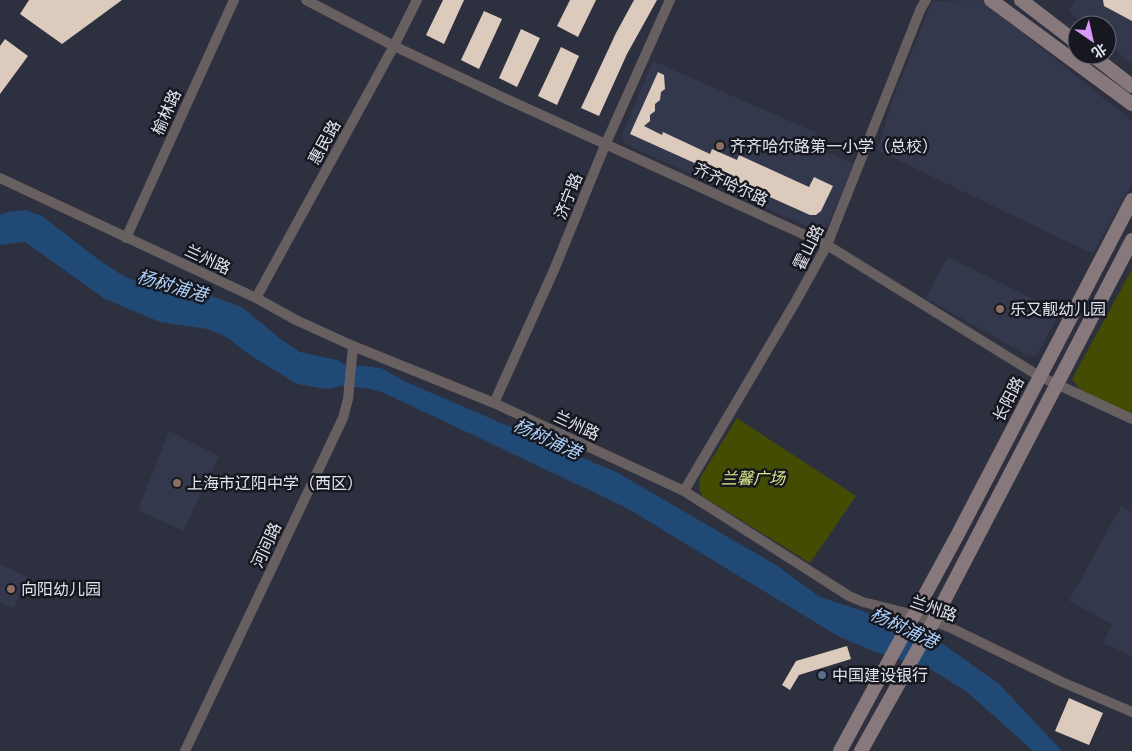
<svg xmlns="http://www.w3.org/2000/svg" width="1132" height="751" viewBox="0 0 1132 751" font-family="'IBM Plex Serif','Noto Sans SC',serif">
	<style>
		.built { fill: #34384d }
		.green { fill: #444b03 }
		.water { fill: #204976 }
		.building { fill: #dccabd }
		.lines { fill: none; stroke-linecap: round; stroke-linejoin: round }
		.minor { stroke: #685f60; stroke-width: 10 }
		.secondary { stroke: #87787b; stroke-width: 14 }
		.education-dot { fill: #8d6e63; stroke: #17181f; stroke-width: 2 }
		.service-dot { fill: #5c6f8a; stroke: #17181f; stroke-width: 2 }
		.labels { text-anchor: middle; stroke-width: 5; stroke-linejoin: round; paint-order: stroke }
		.street-label { font-size: 16px; fill: #e1e3ee; stroke: #17181f }
		.poi-label { font-size: 16px; fill: #e1e3ee; stroke: #17181f; text-anchor: start }
		.park-label { font-size: 16px; font-style: italic; fill: #d9e88a; stroke: #17181f }
		.water-label { font-size: 18px; font-style: italic; fill: #abcffa; stroke: #17181f }
	</style>
	<rect width="100%" height="100%" fill="#2d303f"/>
	<path class="built" d="M982 0 1132 121V183L1093 254 877 150 893 99 932 1Z
		M1075 0H1132V64L1107 43V25H1085L1069 11Z
		M653 61 817 133 812 146 854 164 825 231H817L627 145 623 140V132Z
		M948 257 1060 312 1037 355 1028 356 925 298Z
		M169 431 219 456 183 531 138 510Z
		M1121 506 1132 512V656L1103 643 1112 624 1069 601Z
		M0 564 27 577 14 608 0 602Z"/>
	<path class="green" d="M1132 269V414L1082 392 1072 379Z
		M737 418 856 496 810 563 702 496 699 487 700 478Z"/>
	<path class="water" d="M25 210 42 216 99 260 125 277 167 290 204 294 223 300 243 308 282 340 300 352 337 360 344 364 381 368 406 382 618 473 776 565 820 597 887 619 943 644 999 684 1062 751H1033L966 691 930 669 873 651 838 636 625 507 384 393 366 388 342 386 326 389 297 384 251 356 228 338 208 329 160 322 105 299 25 242 0 245V215L8 212Z"/>
	<path class="building" d="M29 0H122L62 44 20 14Z
		M443 0H464L444 44 426 35Z
		M570 0H596L578 37 557 26Z
		M634 0H657L627 54 599 116 581 108 616 33Z
		M1103 0H1132V21L1104 6Z
		M484 11 502 19 479 69 461 60Z
		M521 29 540 38 517 87 499 78Z
		M5 39 28 56 0 94V46Z
		M561 47 579 56 557 105 538 96Z
		M658 72 664 75 665 89 661 92 660 100 655 104V111L650 115V121L644 126 662 135 663 132 710 154 712 149 737 160 739 155 809 187 814 177 833 186 821 211 816 215H810L630 134Z
		M847 646 851 659 799 675 790 690 782 685 796 661Z
		M1069 698 1103 713 1089 745 1055 731Z"/>
	<g class="lines">
		<path class="minor" d="M306 0 394 46 502 97 827 245 1039 376 1132 419
			M0 178 256 298 296 320 353 346 494 403 684 491 849 596 863 602 915 615 949 627 1062 682 1132 712
			M126 238 234 0
			M256 298 394 46 417 0
			M494 403 554 270 606 143 670 0
			M684 491 796 301 827 245 921 8 926 0
			M185 751 343 418 348 399 353 346"/>
		<path class="secondary" d="M991 0 1132 104
			M1021 0 1077 43
			M1092 55 1132 86
			M840 751 958 534 1132 200
			M861 751 933 622 1132 240"/>
	</g>
	<g class="education-dot">
		<circle cx="720" cy="146" r="5"/>
		<circle cx="1000" cy="309" r="5"/>
		<circle cx="177" cy="483" r="5"/>
		<circle cx="11" cy="589" r="5"/>
	</g>
	<circle class="service-dot" cx="822" cy="675" r="5"/>
	<g class="labels">
		<g class="street-label">
			<text transform="translate(166 112) rotate(-66)" y="6">榆林路</text>
			<text transform="translate(324 142) rotate(-61)" y="6">惠民路</text>
			<text transform="translate(731 184) rotate(25)" y="6">齐齐哈尔路</text>
			<text transform="translate(568 196) rotate(-68)" y="6">济宁路</text>
			<text transform="translate(808 247) rotate(-64)" y="6">霍山路</text>
			<text transform="translate(208 259) rotate(25)" y="6">兰州路</text>
			<text transform="translate(1008 399) rotate(-63)" y="6">长阳路</text>
			<text transform="translate(577 425) rotate(25)" y="6">兰州路</text>
			<text transform="translate(266 545) rotate(-65)" y="6">河间路</text>
			<text transform="translate(934 608) rotate(19)" y="6">兰州路</text>
		</g>
		<g class="poi-label">
			<text x="730" y="152">齐齐哈尔路第一小学（总校）</text>
			<text x="1010" y="315">乐又靓幼儿园</text>
			<text x="187" y="489">上海市辽阳中学（西区）</text>
			<text x="21" y="595">向阳幼儿园</text>
			<text x="832" y="681">中国建设银行</text>
		</g>
		<g class="park-label">
			<text x="753" y="484">兰馨广场</text>
		</g>
		<g class="water-label">
			<text transform="translate(172 286) rotate(16)" y="6">杨树浦港</text>
			<text transform="translate(547 439) rotate(25)" y="6">杨树浦港</text>
			<text transform="translate(904 628) rotate(25)" y="6">杨树浦港</text>
		</g>
	</g>
	<g transform="translate(1092 40) rotate(146)"><circle r="24" fill="#17181f" stroke="#686972"/>
	<path d="M0-4L9 19L0 12L-9 19Z" fill="#d99af7"/>
	<text y="-8" font-size="14" font-weight="bold" text-anchor="middle" fill="#e1e3ee">北</text>
	</g>
</svg>
